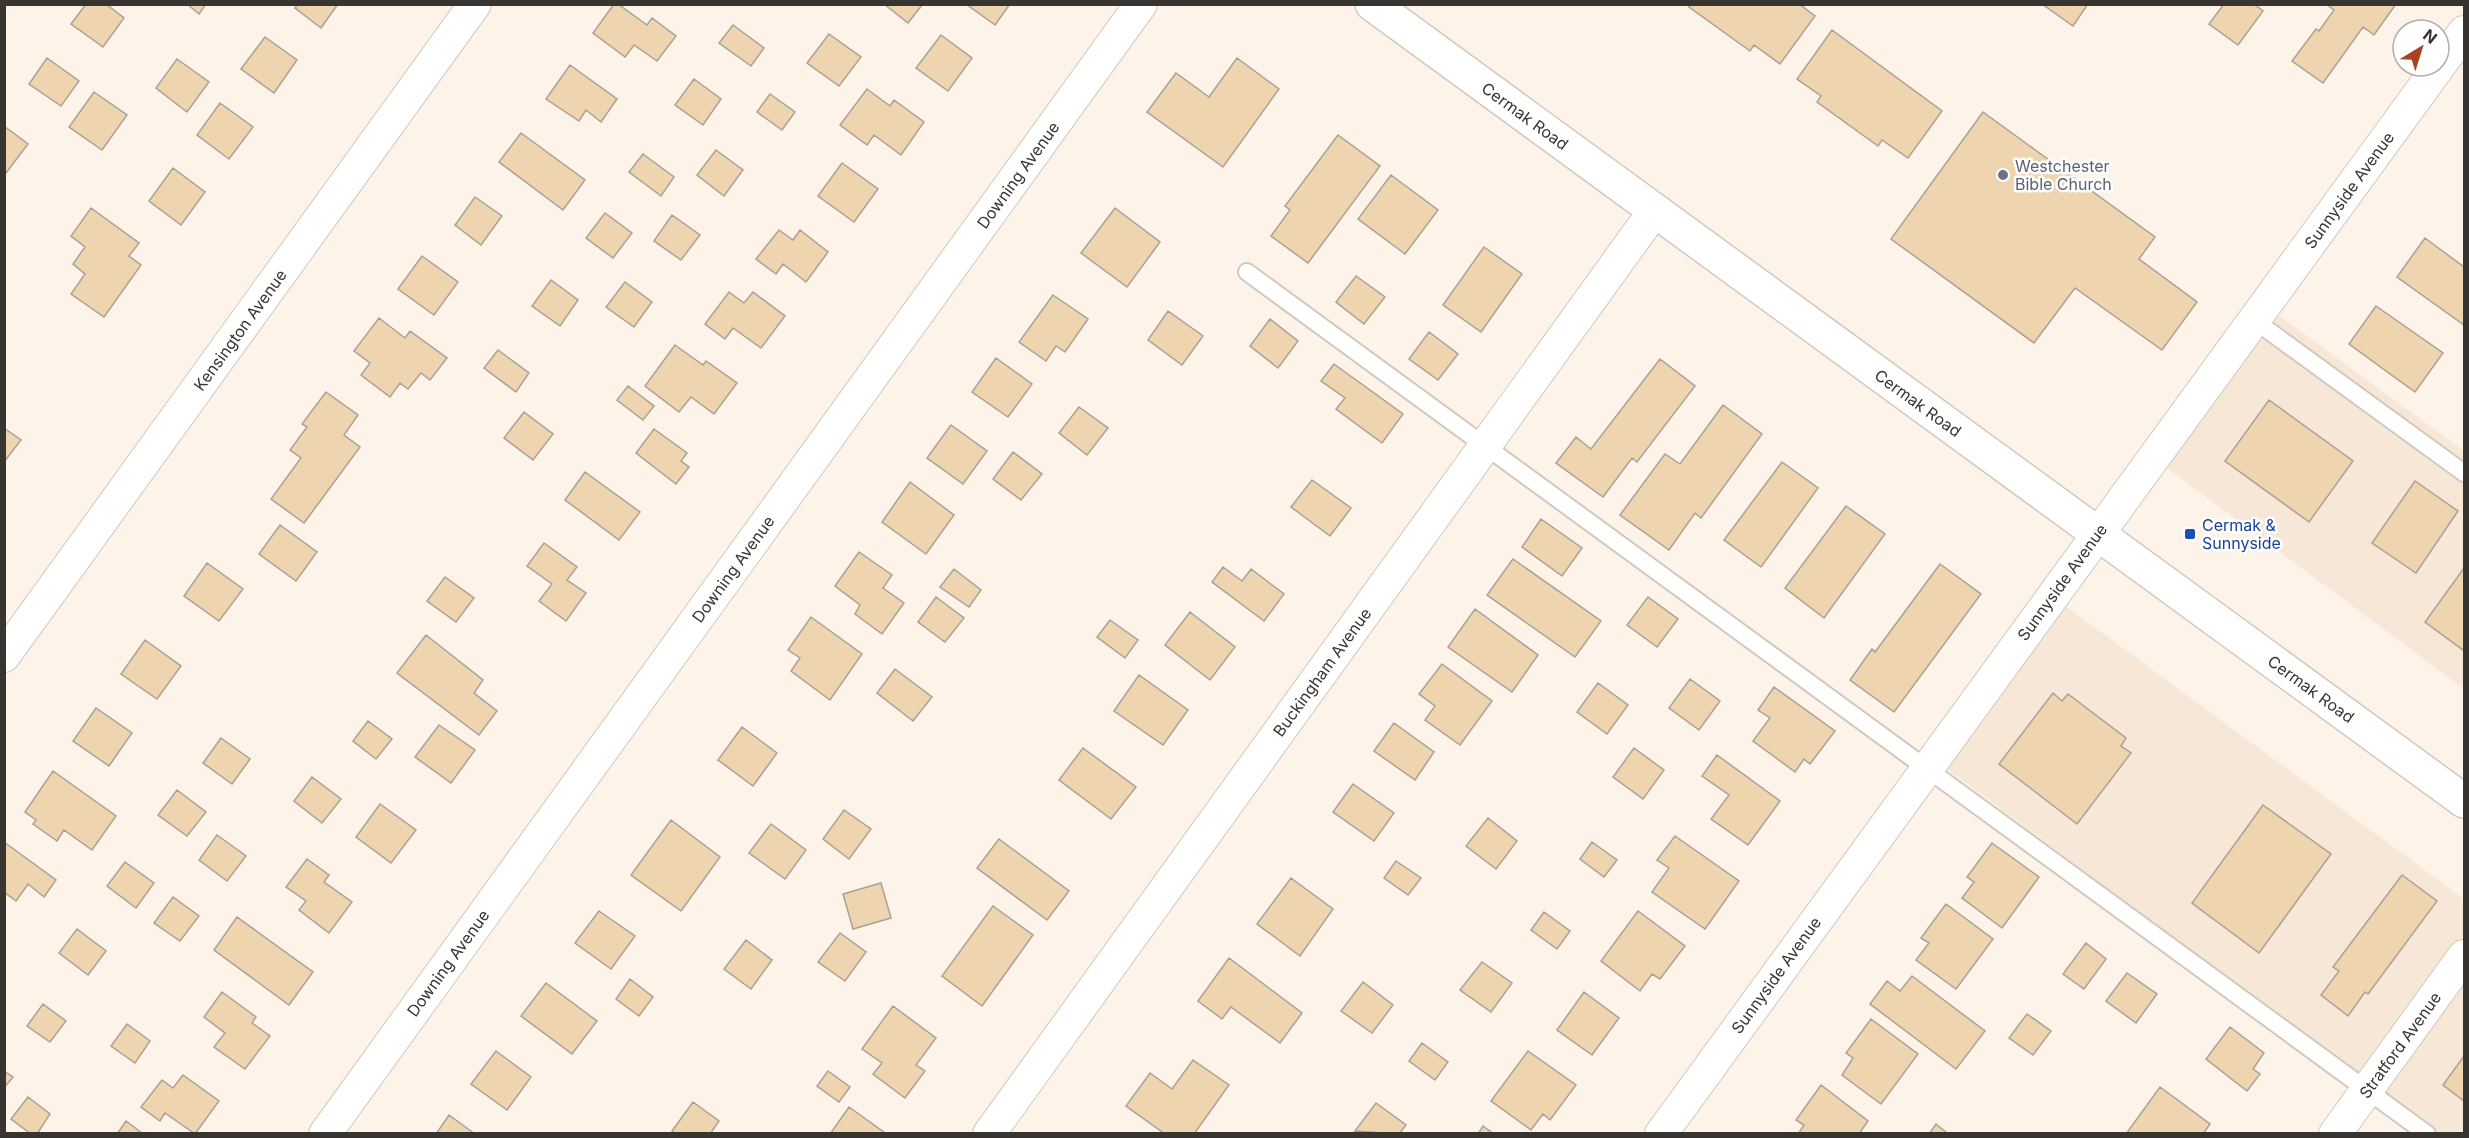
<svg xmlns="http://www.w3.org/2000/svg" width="2469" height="1138" viewBox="0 0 2469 1138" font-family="Inter,sans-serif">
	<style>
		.built { fill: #f7e7d6 }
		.building { fill: #efd4b0; stroke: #a9a196; stroke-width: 1.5 }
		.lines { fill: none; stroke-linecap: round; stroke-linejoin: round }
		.lane-casing { stroke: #d3c8be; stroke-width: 20 }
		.street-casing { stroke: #d3c8be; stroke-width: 34 }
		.primary-casing { stroke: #d3c8be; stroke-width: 36 }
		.lane { stroke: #fff; stroke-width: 16 }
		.street { stroke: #fff; stroke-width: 32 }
		.primary { stroke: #fff; stroke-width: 33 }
		.worship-dot { fill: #6b7280; stroke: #fff; stroke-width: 2 }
		.transit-dot { fill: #1a4fb4; stroke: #fff; stroke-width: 2 }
		.labels { text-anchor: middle; stroke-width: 5; stroke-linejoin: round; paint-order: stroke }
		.street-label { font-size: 16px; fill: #383430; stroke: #fff }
		.worship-label { font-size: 16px; fill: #5b616d; stroke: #fff; text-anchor: start }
		.transit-label { font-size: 16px; fill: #164399; stroke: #fff; text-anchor: start }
	</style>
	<rect width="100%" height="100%" fill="#fef3e8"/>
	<path class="built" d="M2273 311 2464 451V689L2163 465Z
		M2056 599 2464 899V1133H2436L1938 762Z"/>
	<path class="building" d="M86 4H106L124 18 103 47 71 24Z
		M187 4H206L199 14Z
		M298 4H338L321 28 295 8Z
		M614 4H618L647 25 652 18 676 36 657 61 634 45 625 57 593 33Z
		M884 4H922V5L908 23Z
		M966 4H1010L995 25Z
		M1691 4H1799L1815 16 1780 64 1754 45 1750 51 1689 7Z
		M2042 4H2088L2073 26Z
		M2224 4H2254L2263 11 2238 45 2209 24Z
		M2326 4H2396L2374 35 2363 27 2323 83 2292 61 2316 29 2319 31 2334 10Z
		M733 25 764 48 751 66 719 43Z
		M1832 30 1942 111 1908 158 1882 140 1878 146 1817 102 1821 96 1797 79Z
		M829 34 861 57 839 86 807 63Z
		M941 35 972 58 948 91 916 68Z
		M265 37 297 60 274 93 241 69Z
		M47 58 79 81 61 106 29 84Z
		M1237 58 1279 89 1223 167 1147 112 1176 73 1209 97Z
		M177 59 209 82 187 112 156 88Z
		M570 65 617 99 601 122 586 110 579 121 546 99Z
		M694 79 721 99 703 125 675 105Z
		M867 89 890 106 894 100 924 122 901 155 874 135 867 145 840 125Z
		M94 92 127 115 102 150 69 127Z
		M770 94 795 112 782 130 757 112Z
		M220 103 253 127 229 159 197 135Z
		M1983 112 2155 237 2139 259 2197 302 2162 350 2075 288 2034 343 1891 239Z
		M4 126 28 144 6 173 4 172Z
		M521 133 585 180 563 210 499 162Z
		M1338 135 1380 166 1308 263 1271 236 1290 210 1285 206Z
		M716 150 743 170 724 196 697 175Z
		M643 154 674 177 661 196 629 172Z
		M842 163 878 189 854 222 818 196Z
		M173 168 205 192 181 225 149 201Z
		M1391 175 1438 210 1405 254 1358 219Z
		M475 197 502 216 481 245 455 225Z
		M91 208 139 243 129 256 141 265 104 317 71 294 85 274 73 264 85 247 71 236Z
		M1115 208 1160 242 1127 287 1081 253Z
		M605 213 632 233 613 258 586 238Z
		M672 215 700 235 681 260 654 241Z
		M779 230 793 240 800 230 828 252 806 282 783 264 776 274 756 259Z
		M2425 238 2464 267V325L2397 277Z
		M1484 247 1522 274 1481 332 1443 305Z
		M422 256 458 282 434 315 398 289Z
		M1356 276 1385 297 1364 324 1336 302Z
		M551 280 578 300 560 326 532 306Z
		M625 282 652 302 634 327 606 307Z
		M729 292 744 303 753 292 785 316 761 348 733 328 725 339 705 324Z
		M1053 295 1088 319 1065 352 1056 346 1046 361 1019 342Z
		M2376 306 2443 353 2415 392 2349 344Z
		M1168 311 1203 336 1182 365 1148 340Z
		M379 318 405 338 410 331 447 358 430 380 421 373 408 389 400 383 390 397 361 375 370 363 354 351Z
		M1270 319 1298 341 1278 368 1250 346Z
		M1429 332 1458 354 1438 380 1409 359Z
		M675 345 703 365 706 361 737 383 714 414 691 397 679 412 645 386Z
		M498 350 529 373 516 392 484 368Z
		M996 358 1032 384 1008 417 972 392Z
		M1660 359 1695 386 1637 462 1632 458 1603 497 1556 463 1576 437 1591 449Z
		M1334 364 1403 414 1382 443 1336 409 1345 398 1321 381Z
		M628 386 654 406 643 420 617 400Z
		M326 392 358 415 344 435 360 447 304 523 271 499 301 458 290 450 307 427 302 424Z
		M2269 400 2353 461 2309 522 2225 461Z
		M1723 405 1762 434 1701 518 1695 513 1669 550 1620 515 1665 454 1680 464Z
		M1079 407 1108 428 1087 455 1059 433Z
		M524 412 553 434 533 460 504 438Z
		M951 425 987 451 963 484 927 458Z
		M4 428 21 440 4 462Z
		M654 429 687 453 681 461 689 467 676 484 636 453Z
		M1013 452 1042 474 1021 500 993 479Z
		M1782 462 1818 488 1761 567 1724 540Z
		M585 472 640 512 619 540 565 500Z
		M1312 480 1351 508 1330 536 1291 507Z
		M2415 481 2458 511 2416 573 2372 543Z
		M910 482 954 515 926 554 882 522Z
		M1846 506 1885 534 1824 618 1785 588Z
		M1541 519 1582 548 1562 576 1522 547Z
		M280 525 317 552 296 581 259 554Z
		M544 543 577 567 567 580 586 593 566 621 539 601 552 584 527 566Z
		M859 552 892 575 883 588 904 603 882 634 855 614 860 605 835 586Z
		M1513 559 1601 621 1575 657 1487 595Z
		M207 563 243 589 219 621 184 596Z
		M1940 564 1981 594 1894 712 1850 680 1872 649 1875 652Z
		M1223 567 1242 581 1251 569 1284 594 1264 621 1212 582Z
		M2464 568V648L2463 650 2425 622Z
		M954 569 981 590 969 607 940 587Z
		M445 577 474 598 456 622 427 601Z
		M936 597 964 618 945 642 918 622Z
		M1648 597 1678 619 1657 647 1627 625Z
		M1475 609 1538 655 1512 692 1448 647Z
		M1190 612 1235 647 1210 680 1165 645Z
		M811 617 862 654 830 700 791 671 800 658 788 650Z
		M1110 620 1138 640 1125 658 1097 637Z
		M426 635 483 680 474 693 497 711 479 735 397 673Z
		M145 640 181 666 157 699 121 674Z
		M1442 664 1492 701 1460 745 1425 720 1435 706 1419 694Z
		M895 669 932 697 913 721 877 693Z
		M1139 675 1188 710 1163 745 1114 711Z
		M1690 679 1720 701 1699 730 1669 708Z
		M1598 683 1628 705 1607 734 1577 712Z
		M1774 687 1835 731 1810 764 1804 759 1795 772 1753 741 1770 718 1758 710Z
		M2053 693 2062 701 2068 694 2126 738 2121 746 2131 753 2077 824 1999 764Z
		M96 708 132 733 109 766 73 741Z
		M368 721 392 739 376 759 353 741Z
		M1394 723 1434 752 1415 780 1374 751Z
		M439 725 475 750 451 783 415 757Z
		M742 727 777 753 753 786 718 760Z
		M221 738 250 759 232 784 203 763Z
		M1083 748 1136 787 1111 819 1059 780Z
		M1634 748 1664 770 1643 799 1613 777Z
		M1717 755 1780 801 1748 845 1711 819 1729 795 1702 776Z
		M53 771 116 816 92 850 64 830 57 841 33 824 36 820 25 812Z
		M312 777 341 799 322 823 294 801Z
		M1353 784 1394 813 1374 841 1333 812Z
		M177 790 206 812 187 836 158 815Z
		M380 804 416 830 391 863 356 837Z
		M2263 805 2331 854 2259 953 2192 903Z
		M844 810 871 829 849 859 823 839Z
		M1488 818 1517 841 1496 869 1466 846Z
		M671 820 720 857 681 911 631 875Z
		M771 824 806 850 785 879 749 853Z
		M217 835 246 856 227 881 199 860Z
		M1675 836 1739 881 1705 929 1652 892 1669 868 1657 860Z
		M999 839 1069 891 1047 920 977 868Z
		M4 842 56 880 44 897 28 884 16 901 4 892Z
		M1592 842 1617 860 1604 877 1580 859Z
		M1992 843 2039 877 2002 928 1962 898 1974 882 1967 877Z
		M307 859 329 875 324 882 352 902 329 933 299 910 306 901 286 887Z
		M1396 861 1421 878 1408 895 1384 878Z
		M125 862 154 883 136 908 107 886Z
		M2402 875 2437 901 2368 994 2365 992 2348 1016 2321 995 2339 971 2333 967Z
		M1291 878 1333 909 1300 956 1257 924Z
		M881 883 891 918 853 929 843 894Z
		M173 897 199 916 180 941 154 923Z
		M1946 904 1993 939 1956 989 1916 960 1929 943 1921 938Z
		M993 906 1033 935 982 1006 942 976Z
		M599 911 635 936 611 969 575 943Z
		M1638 911 1685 946 1660 979 1652 974 1640 991 1601 961Z
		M1544 912 1570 931 1557 949 1531 930Z
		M237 917 313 972 289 1005 214 950Z
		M77 929 106 951 88 975 59 953Z
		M840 933 866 952 845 981 818 962Z
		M746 940 772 960 751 989 724 969Z
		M2086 943 2106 959 2084 989 2063 974Z
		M1229 958 1302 1013 1280 1043 1231 1007 1222 1019 1198 1001Z
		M1482 962 1512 983 1491 1012 1460 990Z
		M2127 973 2157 994 2136 1023 2106 1001Z
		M1912 976 1985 1031 1956 1069 1870 1004 1887 981 1900 991Z
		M630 979 653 997 639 1016 616 999Z
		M1363 982 1393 1005 1372 1033 1341 1011Z
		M546 983 597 1021 572 1054 521 1016Z
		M222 992 256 1017 252 1023 270 1036 245 1069 214 1047 225 1033 204 1017Z
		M1584 992 1619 1018 1592 1055 1557 1030Z
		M43 1004 66 1021 50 1042 27 1026Z
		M893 1006 936 1038 916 1065 925 1071 905 1098 873 1074 882 1063 862 1049Z
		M2027 1014 2051 1031 2033 1055 2009 1038Z
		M1871 1019 1918 1054 1881 1104 1842 1075 1853 1058 1846 1053Z
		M127 1024 150 1041 135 1063 111 1046Z
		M2230 1027 2264 1053 2253 1069 2260 1074 2247 1091 2206 1059Z
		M1422 1043 1448 1062 1435 1080 1409 1061Z
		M496 1051 531 1077 507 1110 471 1084Z
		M1528 1051 1576 1085 1550 1120 1543 1114 1531 1130 1491 1101Z
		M2464 1056V1101L2443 1085Z
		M1193 1060 1229 1085 1194 1134H1165L1126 1106 1150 1073 1172 1089Z
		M4 1071 13 1077 4 1088Z
		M828 1071 850 1087 839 1102 817 1086Z
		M183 1075 219 1101 195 1134 165 1113 160 1121 141 1107 162 1080 173 1088Z
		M1821 1085 1868 1121 1859 1134H1798L1804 1125 1796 1120Z
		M2160 1087 2210 1124 2203 1134H2126Z
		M28 1097 50 1114 37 1134H31L11 1119Z
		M693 1102 719 1121 710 1134H675L672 1131Z
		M1376 1103 1406 1125 1399 1134 1355 1131Z
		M849 1107 885 1133V1134H830Z
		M449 1115 475 1134H436Z
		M126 1121 142 1133V1134H117Z
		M1936 1124 1948 1134H1929Z
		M1483 1126 1494 1134H1478Z"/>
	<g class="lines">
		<defs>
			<path id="lane" d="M1247 272 2427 1134
				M2254 320 2464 473"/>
			<path id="street" d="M4 656 475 4
				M325 1134 1141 4
				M989 1134 1655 210
				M1661 1134 2464 32
				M2335 1134 2464 956"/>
			<path id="primary" d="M1372 4 2464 801"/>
		</defs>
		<use href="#lane" class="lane-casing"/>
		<use href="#street" class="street-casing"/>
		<use href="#primary" class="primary-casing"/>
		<use href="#lane" class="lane"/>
		<use href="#street" class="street"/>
		<use href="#primary" class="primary"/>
	</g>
	<circle class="worship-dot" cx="2003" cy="175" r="6"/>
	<rect class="transit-dot" x="2184" y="528" width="12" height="12" rx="3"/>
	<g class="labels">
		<g class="street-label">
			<text transform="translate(1525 116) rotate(36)" y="6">Cermak Road</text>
			<text transform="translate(1018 175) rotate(-54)" y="6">Downing Avenue</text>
			<text transform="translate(2349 190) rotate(-54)" y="6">Sunnyside Avenue</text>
			<text transform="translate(240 330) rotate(-54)" y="6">Kensington Avenue</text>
			<text transform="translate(1918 403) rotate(36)" y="6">Cermak Road</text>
			<text transform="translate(733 569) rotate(-54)" y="6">Downing Avenue</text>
			<text transform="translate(2062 582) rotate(-54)" y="6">Sunnyside Avenue</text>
			<text transform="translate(1322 672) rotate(-54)" y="6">Buckingham Avenue</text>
			<text transform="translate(2311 689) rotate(36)" y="6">Cermak Road</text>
			<text transform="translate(448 963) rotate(-54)" y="6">Downing Avenue</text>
			<text transform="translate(1776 975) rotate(-54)" y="6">Sunnyside Avenue</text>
			<text transform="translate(2400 1045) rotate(-54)" y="6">Stratford Avenue</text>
		</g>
		<g class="worship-label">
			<text x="2015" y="172">Westchester<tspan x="2015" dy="18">Bible Church</tspan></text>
		</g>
		<g class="transit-label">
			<text x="2202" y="531">Cermak &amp;<tspan x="2202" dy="18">Sunnyside</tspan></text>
		</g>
	</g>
	<rect width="2469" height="1138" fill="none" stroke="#383430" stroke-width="12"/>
	<g transform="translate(2421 48) rotate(38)"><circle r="28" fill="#ffffff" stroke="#afaeac" stroke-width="1.5"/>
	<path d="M0-4.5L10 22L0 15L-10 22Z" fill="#a94123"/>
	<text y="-9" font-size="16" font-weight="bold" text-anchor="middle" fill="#383430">N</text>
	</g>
</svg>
